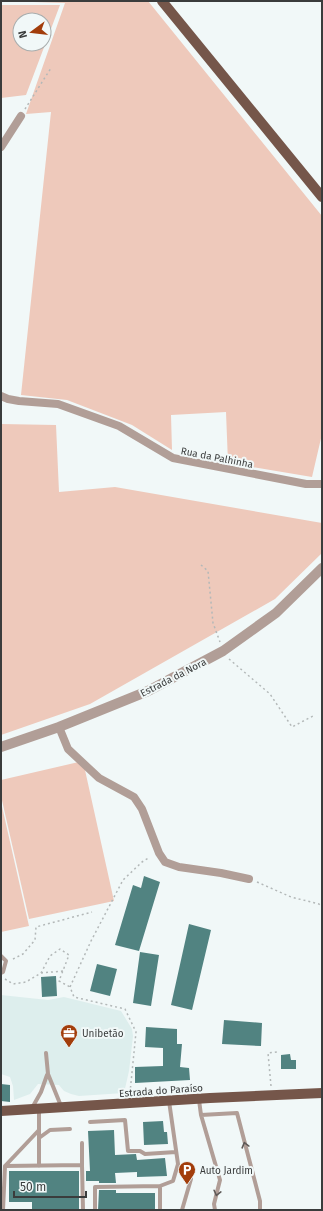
<svg xmlns="http://www.w3.org/2000/svg" width="323" height="1211" viewBox="0 0 323 1211" font-family="'Fira Sans',sans-serif">
	<style>
		.built { fill: #ddeeed }
		.green { fill: #eec9bb; fill-rule: evenodd }
		.building { fill: #518381 }
		.lines { fill: none; stroke-linecap: round; stroke-linejoin: round }
		.path { stroke: #b3b8b8; stroke-width: 1.5; stroke-dasharray: 2 3; stroke-linecap: butt }
		.service { stroke: #b19e97; stroke-width: 4 }
		.minor { stroke: #b19e97; stroke-width: 8 }
		.tertiary { stroke: #b19e97; stroke-width: 10 }
		.primary { stroke: #75564a; stroke-width: 10 }
		.oneway { stroke: #5e5957 }
		.labels { text-anchor: middle; stroke-width: 4; stroke-linejoin: round; paint-order: stroke }
		.street-label { font-size: 10px; fill: #3a3c3c; stroke: #f1f8f8 }
		.poi-label { font-size: 10px; fill: #3a3c3c; stroke: #f1f8f8; text-anchor: start }
	</style>
	<rect width="100%" height="100%" fill="#f1f8f8"/>
	<path class="built" d="M1 995 48 1000 64 997 121 1011 132 1029 133 1036 129 1071 124 1093 79 1096 71 1094 64 1091 59 1085 38 1084 30 1094 14 1100 13 1086 10 1077 1 1074Z"/>
	<path class="green" d="M1 1H148L322 216V434L312 477 228 463 226 412 171 415 172 450 132 425 67 400 21 395 51 112 26 114 65 3Z
		M1 5H60L26 95 1 98ZM20 20H44V44H20Z
		M1 424 56 425 59 492 115 487 322 523V553L275 599 90 704 1 735Z
		M83 761 114 901 29 919 1 796V780Z
		M1 802 29 926 1 932Z"/>
	<path class="building" d="M144 876 160 882 139 951 115 945 133 885 141 888Z
		M189 924 211 930 192 1010 171 1005Z
		M140 952 159 955 151 1006 133 1003Z
		M97 964 117 969 110 996 90 991Z
		M56 976 57 996 42 997 41 977Z
		M224 1020 262 1023 261 1046 222 1044Z
		M146 1027 177 1029V1044H182L180 1067 189 1068 190 1080 135 1083V1067L163 1066V1048L145 1047Z
		M290 1054 291 1060H296V1069H281V1055Z
		M1 1084 10 1085V1102L1 1101Z
		M163 1121 164 1132H167L168 1144 144 1145 143 1122Z
		M114 1130 115 1155 136 1154 137 1160 165 1158 167 1176 137 1177V1172L115 1173 116 1183H99V1181H86V1171H90L88 1131Z
		M9 1171H79V1210H32V1202H9Z
		M99 1190H116V1193H155V1210H98Z"/>
	<g class="lines">
		<path class="path" d="M25 109 51 68
			M201 565 208 571 213 623 220 642
			M229 659 270 694 292 727 313 716
			M257 882 291 897 319 904 322 907
			M13 959 23 954 35 940 36 927 92 912
			M41 973 63 971
			M5 979 13 984 26 982 41 973 50 956 60 949 69 955 59 981 70 987
			M271 1086 268 1053 277 1052
			M130 1093 136 1032 125 1009 74 997 70 987 91 941 123 880 142 862 150 857"/>
		<path class="service" d="M1 956 6 961 3 972 1 973
			M46 1053 48 1074 61 1106
			M199 1100 201 1115 220 1180 214 1204 215 1210
			M32 1108 41 1092 47 1075
			M201 1115 237 1113 260 1201V1210
			M90 1122 125 1120 128 1151H140L145 1154 176 1152
			M39 1138 50 1130 70 1129
			M82 1143V1165
			M5 1166 39 1130
			M39 1166V1109
			M3 1210 5 1166 82 1165 83 1210
			M95 1210V1187L160 1186 173 1181 178 1164 169 1101
			M160 1210V1186
			M182 1210 191 1179"/>
		<path class="minor" d="M1 147 21 116
			M1 396 8 399 19 401 58 404 119 426 173 458 306 484H322
			M59 727 68 749 99 778 134 797 142 809 159 853 165 862 179 867 221 873 249 879"/>
		<path class="tertiary" d="M1 747 59 727 148 691 223 651 276 613 322 568"/>
		<path class="primary" d="M162 1 322 197
			M1 1111 210 1098 322 1093"/>
	</g>
	<defs><path id="oneway-chevron" d="M-2-3.5L2.5 0L-2 3.5" fill="none" stroke-width="1.6" stroke-linecap="round" stroke-linejoin="round"/></defs>
	<g class="oneway">
		<use href="#oneway-chevron" transform="translate(245 1145) rotate(-105)"/>
		<use href="#oneway-chevron" transform="translate(217 1193) rotate(104)"/>
	</g>
	<defs>
		<symbol id="office-pin" viewBox="-11 -11 22 30"><path d="M0 17L-7.5 6A9.5 9.5 0 1 1 7.5 6Z" fill="#a23d0b" stroke="#f1f8f8"/><path d="M-6-3h4V-5.5h4V-3h4V5H-6ZM-1-4.5V-3h2v-1.5ZM-6 0V1H6V0Z" fill="#fff"/></symbol>
		<symbol id="parking-pin" viewBox="-11 -11 22 30"><path d="M0 17L-7.5 6A9.5 9.5 0 1 1 7.5 6Z" fill="#a23d0b" stroke="#f1f8f8"/><path d="M-3.5-5.5H1a3.5 3.5 0 0 1 0 7H-1V5.5H-3.5ZM-1-3.4V-.6H.8a1.4 1.4 0 0 0 0-2.8Z" fill="#fff"/></symbol>
	</defs>
	<g fill-rule="evenodd">
		<use href="#office-pin" x="59" y="1023" width="20" height="27"/>
		<use href="#parking-pin" x="177" y="1160" width="20" height="27"/>
	</g>
	<g class="labels">
		<g class="street-label">
			<text transform="translate(217 457) rotate(11)" y="4">Rua da Palhinha</text>
			<text transform="translate(173 677) rotate(-27)" y="4">Estrada da Nora</text>
			<text transform="translate(161 1090) rotate(-4)" y="4">Estrada do Paraíso</text>
		</g>
		<g class="poi-label">
			<text x="82" y="1037">Unibetão</text>
			<text x="200" y="1174">Auto Jardim</text>
		</g>
	</g>
	<rect width="323" height="1211" fill="none" stroke="#3a3c3c" stroke-width="4"/>
	<g transform="translate(32 32) rotate(255)"><circle r="19" fill="#f1f8f8" stroke="#a8adad"/>
	<path d="M0-3L7 15L0 10L-7 15Z" fill="#a23d0b"/>
	<text y="-6" font-size="11" font-weight="bold" text-anchor="middle" fill="#3a3c3c">N</text>
	</g>
	<path d="M14 1191v6h72v-6" fill="none" stroke="#3a3c3c" stroke-width="2"/>
	<text x="20" y="1191" font-size="12" fill="#3a3c3c" stroke="#f1f8f8" stroke-width="3" paint-order="stroke">50 m</text>
</svg>
